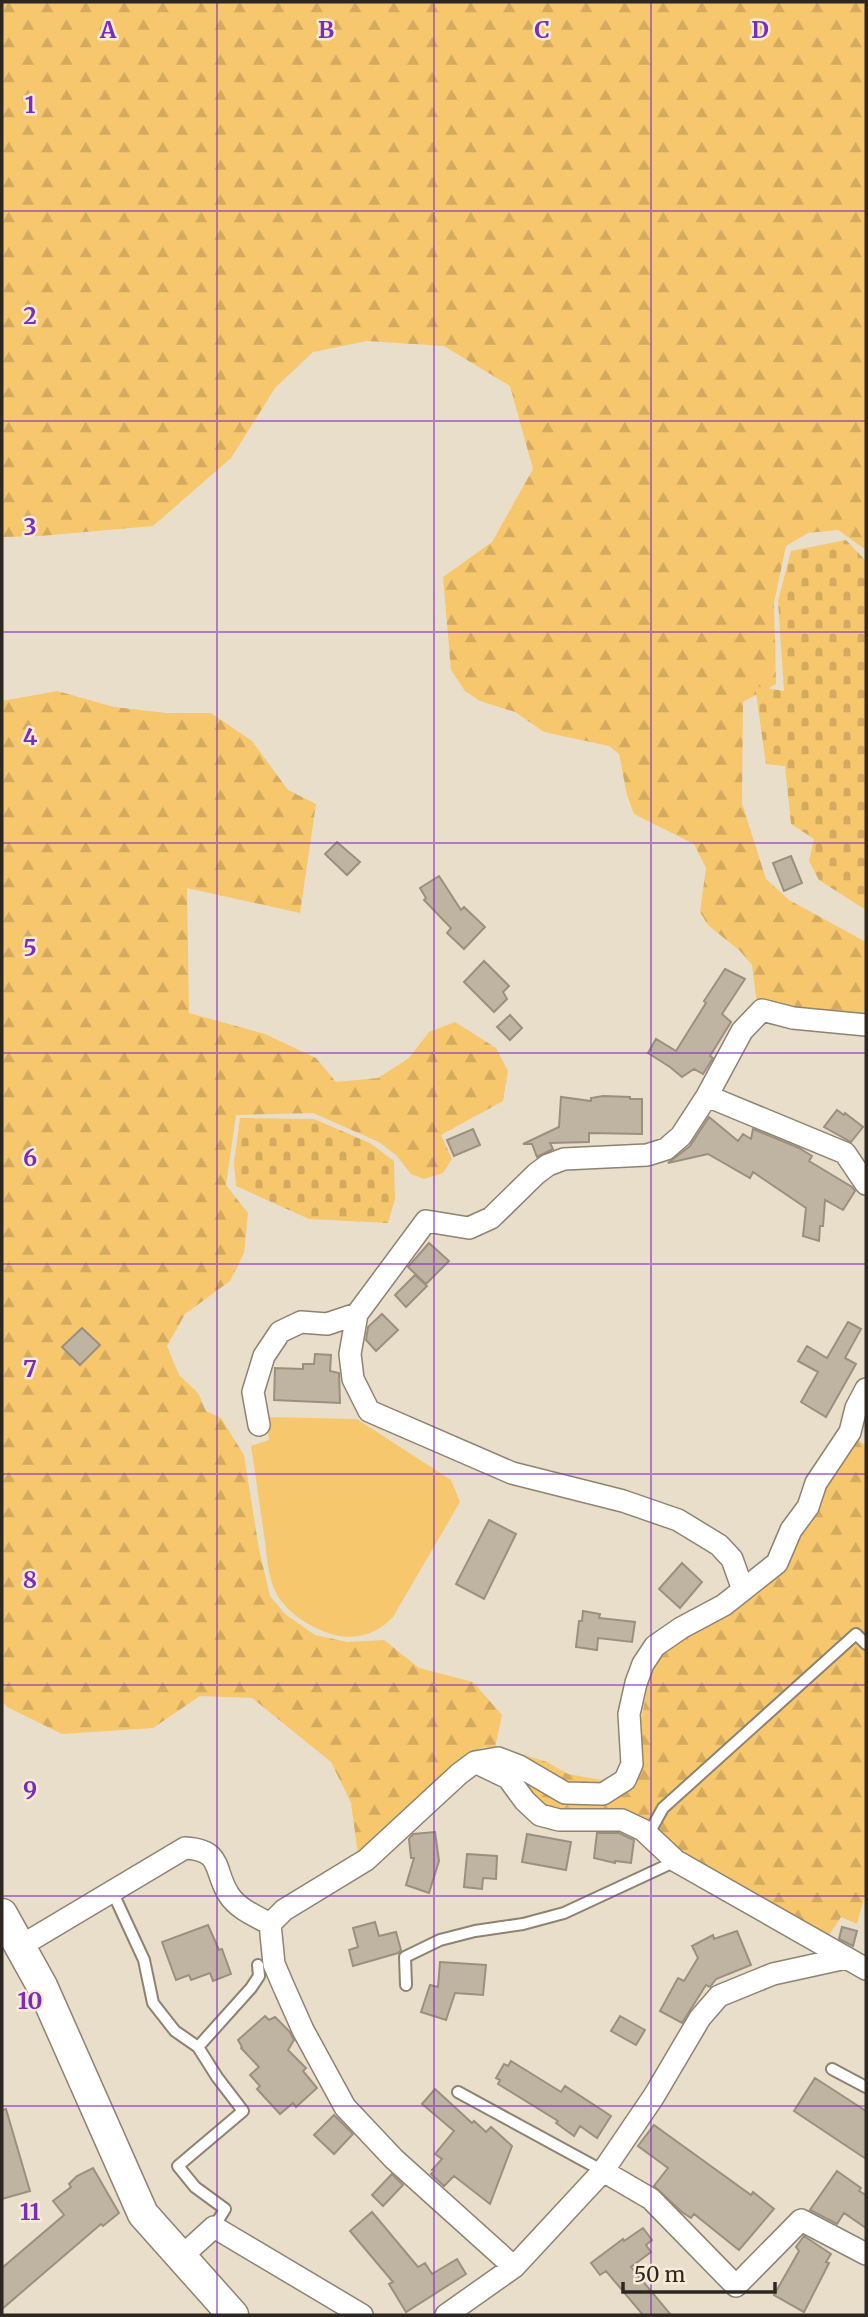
<svg xmlns="http://www.w3.org/2000/svg" width="868" height="2317" viewBox="0 0 868 2317" font-family="Merriweather,serif">
	<style>
		.forest { fill: url(#forest-firs) }
		.cemetery { fill: url(#cemetery-stones) }
		.garden { fill: #f7c76d }
		.building { fill: #bfb4a1; stroke: #9b907e; stroke-width: 2 }
		.lines { fill: none; stroke-linecap: round; stroke-linejoin: round }
		.lane-casing { stroke: #8e8371; stroke-width: 14 }
		.street-casing { stroke: #8e8371; stroke-width: 24 }
		.secondary-casing { stroke: #8e8371; stroke-width: 33 }
		.lane { stroke: #fff; stroke-width: 10 }
		.street { stroke: #fff; stroke-width: 21 }
		.secondary { stroke: #fff; stroke-width: 30 }
		.grid { fill: none; stroke: #7b2cbf; stroke-width: 2; stroke-opacity: 0.55 }
		.grid-label { font-size: 23px; text-anchor: middle; font-weight: bold; fill: #7b2cbf; stroke: #f7ebd7; stroke-width: 5; stroke-linejoin: round; paint-order: stroke }
	</style>
	<defs>
		<pattern id="forest-firs" width="22" height="20" patternUnits="userSpaceOnUse" patternTransform="scale(1.75)"><rect width="22" height="20" fill="#f7c76d"/><path d="M5 1l3.5 6h-7zM16 11l3.5 6h-7z" fill="#d4ab5e"/></pattern>
		<pattern id="cemetery-stones" width="16" height="16" patternUnits="userSpaceOnUse" patternTransform="scale(1.75)"><rect width="16" height="16" fill="#f7c76d"/><path d="M2 7V4a2 2 0 0 1 4 0v3zM10 15v-3a2 2 0 0 1 4 0v3z" fill="#d4ab5e"/></pattern>
	</defs>
	<rect width="100%" height="100%" fill="#e9deca"/>
	<path class="forest" d="M2 2H866V550L838 530 808 533 786 546 774 603 776 684 743 702 742 803 766 879 789 900 866 942V1014L757 1005 752 965 740 951 708 925 700 912 706 868 694 844 634 814 627 795 619 754 609 746 544 732 515 712 480 701 465 691 451 670 443 577 492 542 533 469 510 386 444 346 367 341 313 352 275 388 231 458 153 526 40 536 2 537Z
		M57 691 114 707 166 713H211L252 741 288 790 316 804 300 913 187 888 189 1013 265 1034 316 1058 336 1082 378 1078 409 1058 429 1032 455 1022 496 1048 508 1071 503 1101 441 1135 452 1159 443 1173 424 1179 411 1174 397 1156 379 1142 313 1113 236 1115 226 1185 248 1213 244 1253 230 1281 185 1314 167 1346 179 1375 198 1393 206 1411 221 1418 244 1455 259 1549 270 1596 285 1614 315 1635 347 1642 384 1640 419 1668 473 1682 502 1715 495 1748 483 1747 459 1762 358 1855 351 1803 331 1762 252 1698 200 1696 153 1728 62 1734 7 1707 2 1701V701Z
		M856 1438 866 1446V1891L857 1924 841 1917 829 1935 702 1867 679 1853 661 1833 553 1814 492 1764 515 1752 547 1762 568 1774 624 1784 639 1732 649 1678 668 1645 725 1618 782 1568 797 1535 818 1514 827 1483Z"/>
	<path class="cemetery" d="M846 540 866 561V910L819 880 809 861 814 839 791 824 785 766 766 764 755 686 784 691 778 601 791 551Z
		M240 1118 314 1119 370 1143 394 1161 395 1199 388 1223 309 1219 236 1186 234 1163Z"/>
	<path class="garden" d="M266 1417 357 1419 451 1480 460 1502 393 1617C376 1635 354 1641 331 1634 310 1627 287 1613 276 1593 268 1578 267 1557 265 1541 260 1509 256 1477 251 1446L269 1440Z"/>
	<path class="building" d="M337 842 360 862 347 875 325 854Z
		M791 856 802 883 784 891 773 863Z
		M439 876 461 910 464 907 485 927 464 949 447 933 451 928 424 900 426 898 420 888Z
		M484 961 509 986 503 992 507 999 494 1012 464 982Z
		M725 969 745 979 722 1014 731 1022 710 1056 713 1058 703 1074 694 1069 682 1077 670 1067 648 1053 656 1039 676 1051 706 1003 704 1001Z
		M510 1015 522 1028 510 1040 497 1027Z
		M603 1096 630 1097V1099H642V1134L589 1133V1142L550 1143 553 1149 537 1157 532 1144H523L559 1127 561 1097 591 1101V1098Z
		M837 1110 844 1115 845 1113 863 1127 851 1142 824 1127Z
		M709 1117 738 1141 743 1134 751 1139 753 1129 799 1148 812 1156 809 1161 852 1187 855 1191 843 1210 825 1200 823 1226H820L819 1241 803 1236 806 1208 753 1172 750 1178 708 1154 668 1163 690 1146Z
		M473 1129 480 1145 454 1156 447 1140Z
		M429 1243 449 1261 426 1284 408 1267Z
		M415 1275 427 1286 406 1307 395 1295Z
		M382 1314 398 1330 376 1351 366 1340 368 1327Z
		M848 1322 861 1329 845 1358 856 1364 826 1417 801 1402 818 1372 798 1361 807 1346 827 1358Z
		M82 1328 100 1345 80 1365 62 1347Z
		M315 1354 331 1355 330 1371 339 1373 340 1403 274 1400 275 1368 303 1369V1364H314Z
		M489 1520 516 1534 484 1599 456 1584Z
		M682 1563 702 1582 680 1608 659 1589Z
		M583 1611 600 1614 599 1618 635 1622 632 1642 598 1638 597 1650 576 1647 579 1621H582Z
		M435 1832 439 1861 429 1893 406 1885 414 1858H411L409 1839 413 1834Z
		M597 1833H619L634 1840 631 1863 615 1861V1863L594 1858Z
		M527 1834 571 1842 566 1870 522 1862Z
		M467 1854 497 1856 496 1879 483 1878 482 1889 464 1887Z
		M375 1922 379 1936 396 1932 401 1950 398 1953 353 1966 349 1950 358 1947 353 1928Z
		M208 1925 219 1950 222 1949 231 1974 213 1981 210 1973 191 1980 189 1975 176 1980 162 1942Z
		M842 1927 857 1931 853 1946 839 1939Z
		M737 1931 751 1965 716 1979 710 1987 706 1985 682 2023 660 2011 678 1978 684 1981 698 1958 692 1946 713 1935 714 1939Z
		M440 1962 486 1965 483 1995 455 1993 446 2020 421 2012 430 1985 438 1987Z
		M265 2016 269 2020 275 2017 290 2032 294 2040 288 2050 306 2068 303 2071 317 2088 296 2107 293 2103 280 2114 257 2089 260 2086 250 2075 259 2067 241 2048 242 2047 238 2040Z
		M620 2016 645 2030 636 2045 611 2031Z
		M511 2061 561 2092 565 2086 611 2116 597 2138 580 2126 574 2136 556 2123 558 2121 498 2084 500 2080 496 2078 504 2064 508 2066Z
		M815 2078 866 2111V2159L794 2111Z
		M435 2089 472 2123 474 2121 486 2132 491 2127 512 2146 490 2204 454 2176 444 2186 431 2174 434 2171 432 2170 442 2159 435 2154 454 2131 422 2104Z
		M6 2109 30 2191 2 2199V2110Z
		M334 2115 353 2134 334 2154 314 2135Z
		M654 2125 751 2195 753 2192 774 2209 739 2250 694 2214 691 2218 682 2212 654 2186 668 2168 638 2146Z
		M93 2168 119 2213 103 2226 101 2224 2 2309V2268L64 2215 53 2201 71 2187 69 2184 77 2176Z
		M837 2171 861 2188 859 2191 866 2195V2228L844 2213 837 2224 810 2210Z
		M392 2174 403 2185 383 2206 372 2195Z
		M372 2212 418 2267 425 2263 432 2274 457 2259 466 2274 406 2312 389 2284 393 2282 350 2231Z
		M643 2228 652 2240 646 2245 651 2252 631 2267 671 2315H643L606 2271 600 2275 591 2263 623 2239 624 2241Z
		M804 2236 831 2254 826 2262 829 2263 804 2312 774 2295 799 2251 796 2247Z"/>
	<g class="lines">
		<defs>
			<path id="lane" d="M648 1835 663 1808 856 1634 866 1644
				M112 1891 144 1960 153 2003 175 2031 198 2047 217 2077 243 2111 178 2166 195 2187 225 2209 214 2227
				M406 1985 405 1957 440 1940 475 1931 523 1924 564 1913 676 1861
				M198 2047 251 1988 259 1976 258 1965
				M832 2069 866 2087
				M458 2092 603 2171"/>
			<path id="street" d="M707 1096 845 1153 866 1184
				M259 1425 253 1392 264 1356 280 1332 301 1322 327 1324 357 1314
				M743 1590 732 1559 719 1545 678 1520 623 1501 512 1473 369 1411 353 1379 350 1354 357 1314 426 1221 469 1228 491 1218 536 1174 548 1165 564 1159 647 1155 666 1149 681 1136 707 1096 742 1031 762 1010 793 1018 866 1025
				M481 1765 508 1778 525 1801 540 1815 559 1820H622L643 1830 676 1861 866 1969
				M19 1947 185 1848C224 1850 213 1871 229 1895 238 1909 256 1916 270 1924
				M603 2171 654 2096 700 2018 719 1996 773 1974 846 1958
				M181 2257 214 2227 362 2315
				M514 2267 394 2159 345 2107 303 2030 283 1985 274 1964 270 1924 284 1910 366 1860 459 1774 475 1762 498 1758 519 1766 565 1793 603 1794 625 1780 632 1764 629 1714 636 1683 643 1664 655 1646 681 1628 724 1605 777 1563 791 1530 808 1507 816 1483 850 1432 856 1408 866 1389
				M446 2315 514 2267 603 2171 651 2199 736 2286 801 2220 866 2254"/>
			<path id="secondary" d="M2 1914 42 1986 143 2214 233 2315"/>
		</defs>
		<use href="#lane" class="lane-casing"/>
		<use href="#street" class="street-casing"/>
		<use href="#secondary" class="secondary-casing"/>
		<use href="#lane" class="lane"/>
		<use href="#street" class="street"/>
		<use href="#secondary" class="secondary"/>
	</g>
	<path class="grid" d="M217 2V2315M434 2V2315M651 2V2315M2 211H866M2 421H866M2 632H866M2 843H866M2 1053H866M2 1264H866M2 1474H866M2 1685H866M2 1896H866M2 2106H866"/>
	<g class="grid-label">
		<text x="108" y="38">A</text>
		<text x="326" y="38">B</text>
		<text x="542" y="38">C</text>
		<text x="760" y="38">D</text>
		<text x="30" y="113">1</text>
		<text x="30" y="324">2</text>
		<text x="30" y="535">3</text>
		<text x="30" y="745">4</text>
		<text x="30" y="956">5</text>
		<text x="30" y="1166">6</text>
		<text x="30" y="1377">7</text>
		<text x="30" y="1588">8</text>
		<text x="30" y="1798">9</text>
		<text x="30" y="2009">10</text>
		<text x="30" y="2220">11</text>
	</g>
	<rect width="868" height="2317" fill="none" stroke="#2c2720" stroke-width="7"/>
	<path d="M623 2282v10h152v-10" fill="none" stroke="#2c2720" stroke-width="3.5"/>
	<text x="634" y="2282" font-size="21" fill="#2c2720" stroke="#f7ebd7" stroke-width="5" paint-order="stroke">50 m</text>
</svg>
